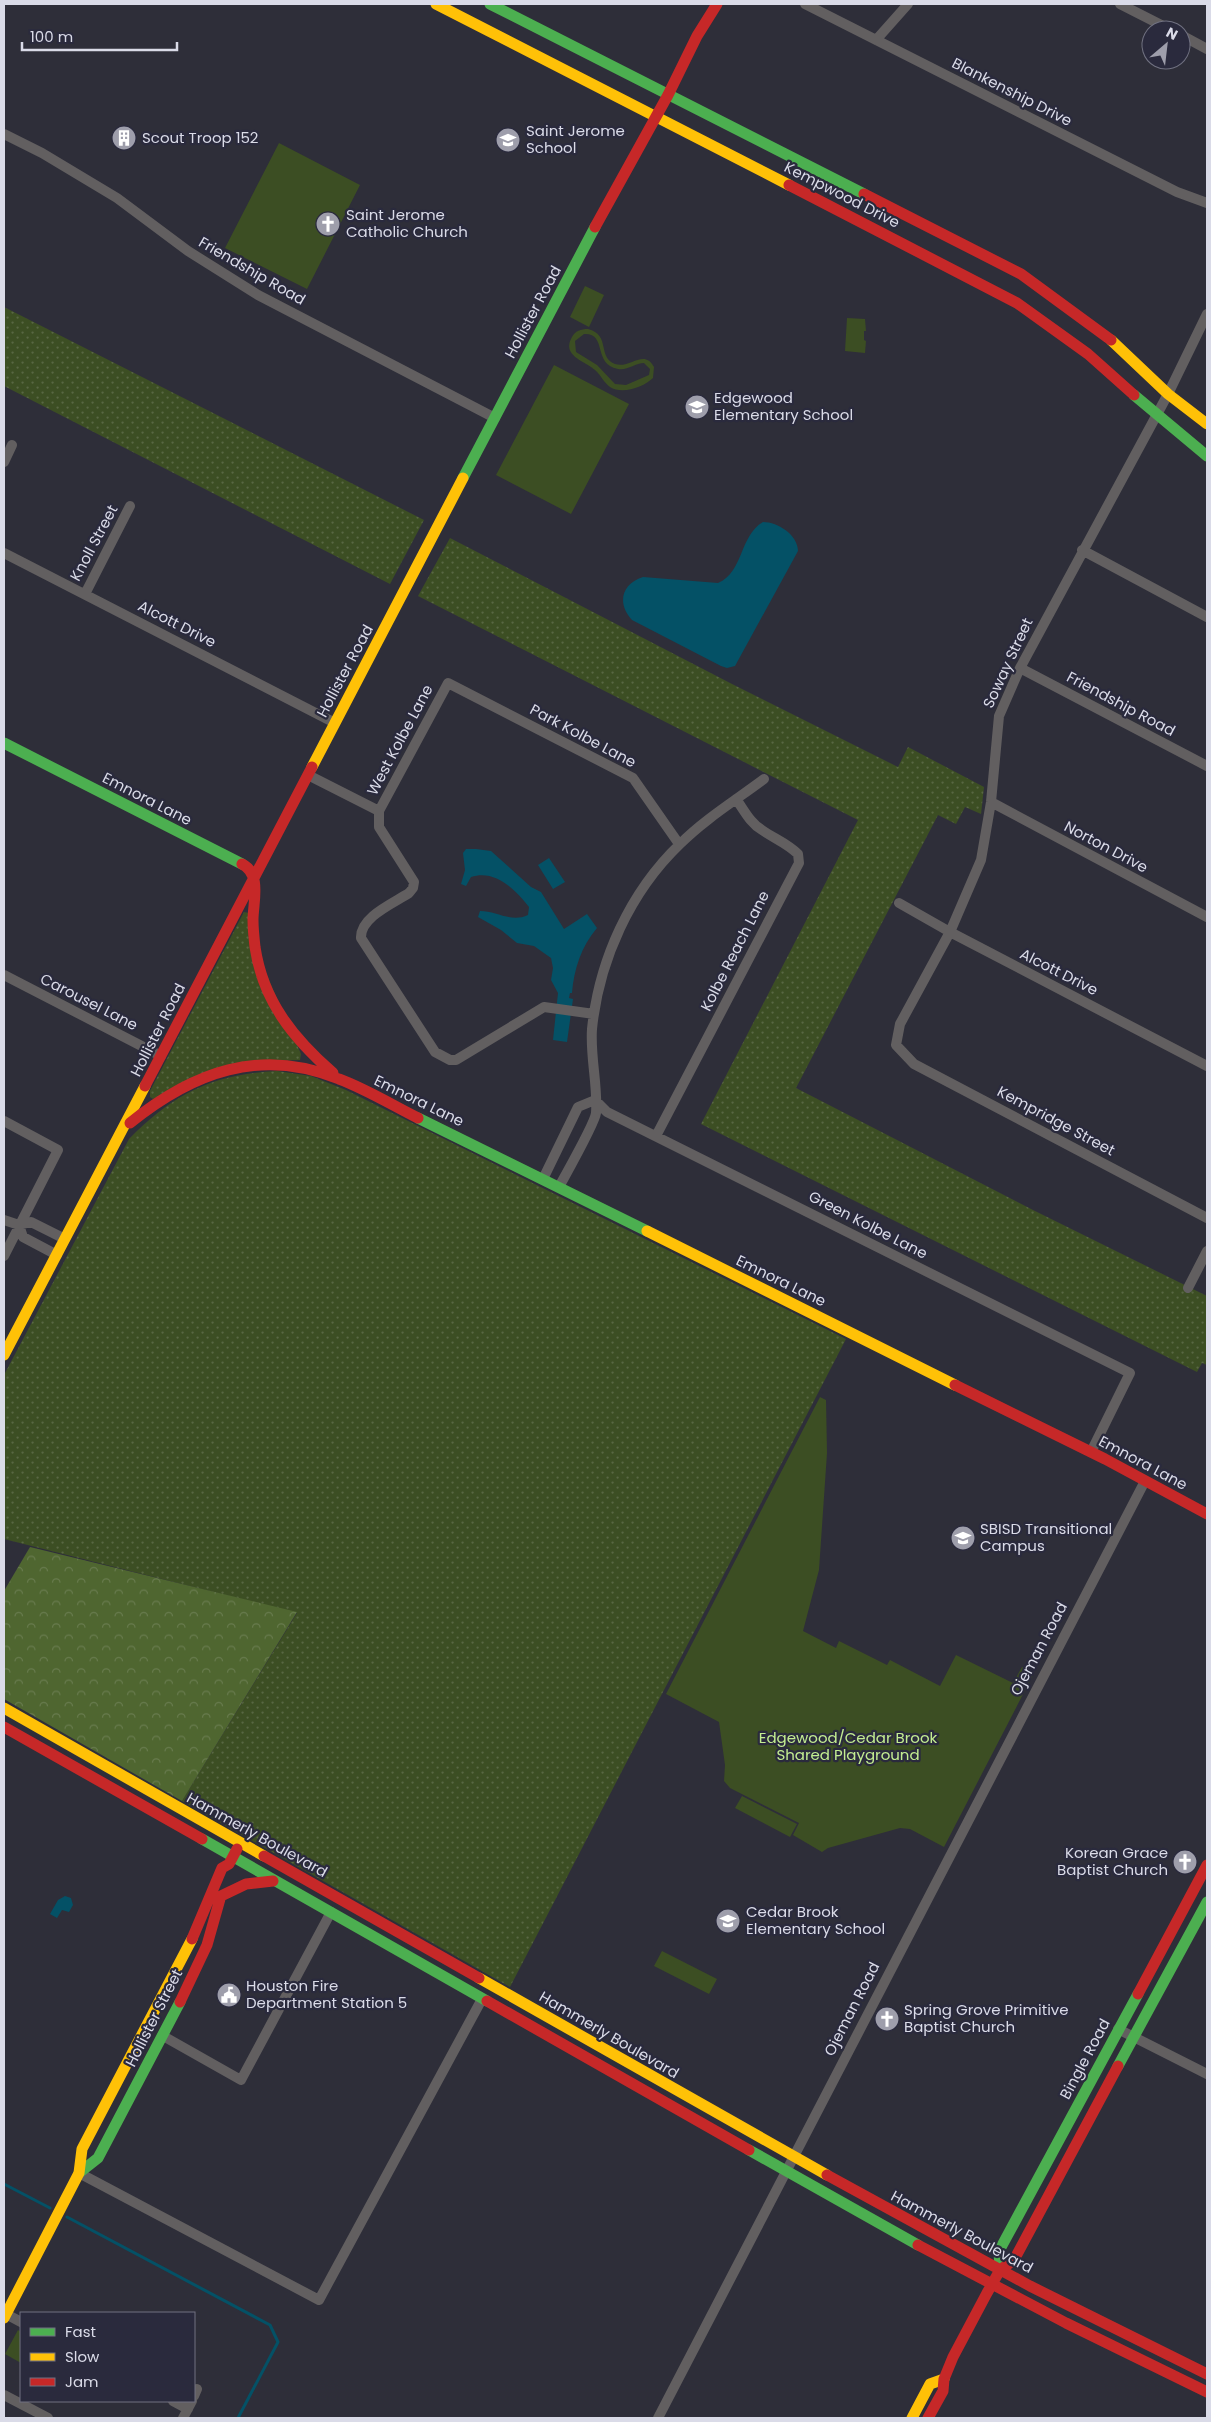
<svg xmlns="http://www.w3.org/2000/svg" width="1211" height="2422" viewBox="0 0 1211 2422" font-family="Poppins,sans-serif">
	<style>
		.grass { fill: url(#grass-dots) }
		.forest { fill: url(#forest-crowns) }
		.park { fill: #3c4e23; fill-rule: evenodd }
		.water { fill: #045166 }
		.lines { fill: none; stroke-linecap: round; stroke-linejoin: round }
		.stream { stroke: #045166; stroke-width: 3 }
		.street { stroke: #625f60; stroke-width: 10 }
		.fast { stroke: #4caf50; stroke-width: 11 }
		.slow { stroke: #ffc107; stroke-width: 11 }
		.jam { stroke: #c62828; stroke-width: 11 }
		.labels { text-anchor: middle; stroke-width: 4.5; stroke-linejoin: round; paint-order: stroke }
		.street-label { font-size: 15px; fill: #dadbe8; stroke: #2a2a3d }
		.poi-label { font-size: 15px; fill: #dadbe8; stroke: #2a2a3d; text-anchor: start }
		.park-label { font-size: 15px; fill: #c3ed91; stroke: #2a2a3d }
	</style>
	<defs>
		<pattern id="grass-dots" width="8" height="8" patternUnits="userSpaceOnUse" patternTransform="scale(1.25)"><rect width="8" height="8" fill="#3c4e23"/><path d="M2 2h.1M6 6h.1" fill="none" stroke="#586743" stroke-width="1.8" stroke-linecap="round"/></pattern>
		<pattern id="forest-crowns" width="20" height="18" patternUnits="userSpaceOnUse" patternTransform="scale(1.25)"><rect width="20" height="18" fill="#4f6630"/><path d="M2 6a3 3 0 1 1 6 0M12 15a3 3 0 1 1 6 0" fill="none" stroke="#687b4e"/></pattern>
	</defs>
	<rect width="100%" height="100%" fill="#2e2e39"/>
	<path class="grass" d="M4 307 424 520 390 584 4 386Z
		M450 538 732 684 898 767 908 747 984 787 981 814 965 807 956 824 938 815 796 1088 1033 1210 1207 1296V1365L1202 1363 1197 1372 701 1124 858 820 418 596Z
		M244 912 249 913 250 936 301 1054 300 1060 263 1061 153 1099 150 1097V1091Z
		M277 1071 311 1076 346 1090 846 1339 510 1987 182 1801 297 1613 4 1539V1375L129 1139C173 1094 212 1074 277 1071Z"/>
	<path class="forest" d="M30 1547 297 1612 182 1801 4 1699V1591Z"/>
	<path class="park" d="M279 143 360 185 307 289 225 248Z
		M585 286 604 295 589 327 570 317Z
		M847 318 865 319 866 331H864V340L866 341 865 353 845 351Z
		M588 329C611 335 597 357 615 364 630 369 644 348 654 367L653 378C644 387 622 395 610 387 604 383 601 375 595 370 585 361 561 356 572 337 575 331 581 329 588 329ZM584 334C608 333 592 364 618 369 627 371 635 363 644 363L650 369 649 375 626 385 615 384 597 365 576 352 575 341Z
		M554 365 629 404 571 514 496 475Z
		M820 1397 826 1400 827 1453 819 1570 803 1631 836 1648 839 1641 887 1665 890 1660 940 1686 956 1655 1013 1683 1022 1667 1034 1673 944 1847 910 1829 900 1828 828 1848 822 1852 793 1835 799 1823 730 1788 724 1781 725 1765 719 1722 666 1694Z
		M742 1796 797 1824 790 1837 735 1808Z
		M662 1951 717 1979 709 1994 654 1966Z
		M18 2330 21 2332V2363L5 2354Z"/>
	<path class="water" d="M763 522C778 522 798 535 798 551L735 666 727 668 721 666 632 620C617 604 621 584 643 577L718 583C744 572 739 536 763 522Z
		M476 849 491 851 531 887 541 892 564 929 587 914 597 928C581 947 574 969 572 993H570L569 998 573 999 567 1042 553 1040 558 993 551 980 553 968 551 958 534 946 517 943 501 930 478 917 480 911C497 911 511 923 528 915L529 907C515 889 495 869 471 877L466 886 461 884 465 870 463 853 466 849Z
		M549 858 565 882 553 889 538 865Z
		M65 1896 71 1898 73 1905 69 1912 62 1910 57 1918 50 1914 58 1900Z"/>
	<g class="lines">
		<path class="stream" d="M4 2184 50 2208
			M67 2217 270 2325 278 2342 238 2418"/>
		<path class="street" d="M805 4 1177 192 1207 203
			M1120 4 1171 30
			M1181 35 1207 49
			M876 40 908 4
			M4 134 42 153 117 198 188 251 258 295 495 418
			M1207 314 1168 394 1020 668 999 716 991 802 981 860 950 932 900 1024 896 1045 914 1064 1207 1218
			M4 462 12 445
			M1082 550 1207 617
			M4 553 335 723
			M85 594 130 506
			M1020 668 1207 766
			M308 775 379 811V827L414 882 413 888 409 893C394 903 360 917 361 938L435 1052 450 1060H456L544 1007 594 1014
			M991 802 1207 917
			M379 811 448 683 633 778 679 844
			M899 903 950 932 1207 1066
			M4 975 161 1056
			M595 1100 607 1112 1130 1373 1091 1452
			M4 1121 58 1150 4 1256
			M656 1136 799 863 798 854C787 843 775 839 762 830 750 823 744 810 736 799
			M543 1179 578 1107 595 1100
			M559 1187C566 1174 595 1123 596 1113 598 1085 590 1057 592 1029 599 960 630 892 680 844 705 819 736 800 764 779
			M4 1220 19 1225 31 1222 65 1239
			M19 1225 23 1237 57 1255
			M1188 1288 1207 1251
			M1118 2029 1207 2074
			M163 2036 241 2080 331 1912
			M79 2173 319 2300 482 1999
			M6 2314 21 2322
			M4 2395 48 2418
			M194 2396 197 2389
			M173 2401 188 2409
			M183 2418 192 2401
			M658 2418 1145 1481"/>
		<path class="fast" d="M490 4 864 194
			M1134 395 1207 456
			M463 478 595 227
			M4 743 242 864
			M418 1118 647 1231
			M202 1839 487 2001
			M1118 2066 1207 1902
			M749 2150 918 2245
			M79 2173 98 2158 180 2002
			M1000 2270 999 2251 1138 1994"/>
		<path class="slow" d="M436 4 789 185
			M1111 340 1168 394 1207 424
			M312 767 463 478
			M647 1231 955 1385
			M4 1355 145 1086
			M4 1708 264 1856
			M479 1978 827 2175
			M4 2318 79 2173 82 2149 192 1939
			M912 2418 930 2384 944 2379"/>
		<path class="jam" d="M789 185 1017 303 1088 354 1134 395
			M864 194 1021 274 1111 340
			M595 227 668 95 697 36 717 4
			M242 864C262 874 253 902 253 920 253 929 254 938 255 947 263 1001 293 1038 333 1073
			M145 1086 312 767
			M130 1123C193 1072 260 1047 339 1079 366 1089 392 1105 418 1118
			M955 1385 1105 1459 1207 1514
			M4 1727 202 1839
			M264 1856 479 1978
			M221 1896 246 1884 273 1881
			M192 1939 222 1868 229 1864 237 1849
			M1138 1994 1207 1865
			M487 2001 749 2150
			M180 2002 207 1945 220 1899
			M827 2175 1030 2286 1207 2374
			M918 2245 1066 2323 1207 2392
			M928 2418 943 2391 944 2379 953 2357 987 2293 1000 2270 1014 2260 1118 2066"/>
	</g>
	<defs>
		<symbol id="building-disc" viewBox="-11 -11 22 22"><circle r="9.5" fill="#9e9eab" stroke="#2a2a3d"/><path d="M-4-6H4V6H1V3H-1V6H-4ZM-2.5-4.3h1.7v1.8h-1.7ZM.8-4.3h1.7v1.8H.8ZM-2.5-1h1.7V.8h-1.7ZM.8-1h1.7V.8H.8Z" fill="#fff"/></symbol>
		<symbol id="school-disc" viewBox="-11 -11 22 22"><circle r="9.5" fill="#9e9eab" stroke="#2a2a3d"/><path d="M0-5L7-2L0 1L-7-2ZM-4 1L0 2.5L4 1V4Q0 6-4 4Z" fill="#fff"/></symbol>
		<symbol id="church-disc" viewBox="-11 -11 22 22"><circle r="9.5" fill="#9e9eab" stroke="#2a2a3d"/><path d="M-1.2-6h2.4v3.5h3.3v2.4h-3.3V6h-2.4V-.1h-3.3v-2.4h3.3Z" fill="#fff"/></symbol>
		<symbol id="civic-disc" viewBox="-11 -11 22 22"><circle r="9.5" fill="#9e9eab" stroke="#2a2a3d"/><path d="M-.6-6.5H3V-4.5H.6V-3L4-1V1h2V6H-6V1h2V-1L-.6-3ZM-1.2 2.5V6h2.4V2.5Z" fill="#fff"/></symbol>
	</defs>
	<g fill-rule="evenodd">
		<use href="#building-disc" x="110" y="124" width="28" height="28"/>
		<use href="#school-disc" x="494" y="126" width="28" height="28"/>
		<use href="#church-disc" x="314" y="210" width="28" height="28"/>
		<use href="#school-disc" x="683" y="393" width="28" height="28"/>
		<use href="#school-disc" x="949" y="1524" width="28" height="28"/>
		<use href="#church-disc" x="1171" y="1848" width="28" height="28"/>
		<use href="#school-disc" x="714" y="1907" width="28" height="28"/>
		<use href="#civic-disc" x="215" y="1981" width="28" height="28"/>
		<use href="#church-disc" x="873" y="2005" width="28" height="28"/>
	</g>
	<g class="labels">
		<g class="street-label">
			<text transform="translate(1012 92) rotate(27)" y="5">Blankenship Drive</text>
			<text transform="translate(842 195) rotate(27)" y="5">Kempwood Drive</text>
			<text transform="translate(252 271) rotate(30)" y="5">Friendship Road</text>
			<text transform="translate(533 312) rotate(-62)" y="5">Hollister Road</text>
			<text transform="translate(94 543) rotate(-62)" y="5">Knoll Street</text>
			<text transform="translate(177 624) rotate(27)" y="5">Alcott Drive</text>
			<text transform="translate(1008 663) rotate(-65)" y="5">Soway Street</text>
			<text transform="translate(345 671) rotate(-62)" y="5">Hollister Road</text>
			<text transform="translate(1121 704) rotate(28)" y="5">Friendship Road</text>
			<text transform="translate(583 736) rotate(28)" y="5">Park Kolbe Lane</text>
			<text transform="translate(400 740) rotate(-62)" y="5">West Kolbe Lane</text>
			<text transform="translate(147 799) rotate(27)" y="5">Emnora Lane</text>
			<text transform="translate(1106 847) rotate(28)" y="5">Norton Drive</text>
			<text transform="translate(735 951) rotate(-63)" y="5">Kolbe Reach Lane</text>
			<text transform="translate(1059 972) rotate(27)" y="5">Alcott Drive</text>
			<text transform="translate(89 1002) rotate(27)" y="5">Carousel Lane</text>
			<text transform="translate(158 1030) rotate(-63)" y="5">Hollister Road</text>
			<text transform="translate(419 1101) rotate(26)" y="5">Emnora Lane</text>
			<text transform="translate(1056 1121) rotate(28)" y="5">Kempridge Street</text>
			<text transform="translate(868 1225) rotate(27)" y="5">Green Kolbe Lane</text>
			<text transform="translate(781 1281) rotate(26)" y="5">Emnora Lane</text>
			<text transform="translate(1143 1463) rotate(28)" y="5">Emnora Lane</text>
			<text transform="translate(1039 1649) rotate(-62)" y="5">Ojeman Road</text>
			<text transform="translate(257 1835) rotate(29)" y="5">Hammerly Boulevard</text>
			<text transform="translate(852 2009) rotate(-63)" y="5">Ojeman Road</text>
			<text transform="translate(154 2018) rotate(-63)" y="5">Hollister Street</text>
			<text transform="translate(609 2035) rotate(30)" y="5">Hammerly Boulevard</text>
			<text transform="translate(1085 2059) rotate(-62)" y="5">Bingle Road</text>
			<text transform="translate(962 2232) rotate(28)" y="5">Hammerly Boulevard</text>
		</g>
		<g class="poi-label">
			<text x="526" y="136">Saint Jerome<tspan x="526" dy="17">School</tspan></text>
			<text x="142" y="143">Scout Troop 152</text>
			<text x="346" y="220">Saint Jerome<tspan x="346" dy="17">Catholic Church</tspan></text>
			<text x="714" y="403">Edgewood<tspan x="714" dy="17">Elementary School</tspan></text>
			<text x="980" y="1534">SBISD Transitional<tspan x="980" dy="17">Campus</tspan></text>
			<text x="1168" y="1858" text-anchor="end">Korean Grace<tspan x="1168" dy="17">Baptist Church</tspan></text>
			<text x="746" y="1917">Cedar Brook<tspan x="746" dy="17">Elementary School</tspan></text>
			<text x="246" y="1991">Houston Fire<tspan x="246" dy="17">Department Station 5</tspan></text>
			<text x="904" y="2015">Spring Grove Primitive<tspan x="904" dy="17">Baptist Church</tspan></text>
		</g>
		<g class="park-label">
			<text x="848" y="1743">Edgewood/Cedar Brook<tspan x="848" dy="17">Shared Playground</tspan></text>
		</g>
	</g>
	<rect width="1211" height="2422" fill="none" stroke="#dadbe8" stroke-width="10"/>
	<rect x="20" y="2312" width="175" height="90" fill="#2a2a3d" stroke="#707181"/>
	<rect x="30" y="2328" width="25" height="8" fill="#4caf50" stroke="#707181"/>
	<text x="65" y="2337" font-size="15" fill="#dadbe8">Fast</text>
	<rect x="30" y="2353" width="25" height="8" fill="#ffc107" stroke="#707181"/>
	<text x="65" y="2362" font-size="15" fill="#dadbe8">Slow</text>
	<rect x="30" y="2378" width="25" height="8" fill="#c62828" stroke="#707181"/>
	<text x="65" y="2387" font-size="15" fill="#dadbe8">Jam</text>
	<g transform="translate(1166 45) rotate(28)"><circle r="24" fill="#2a2a3d" stroke="#707181"/>
	<path d="M0-4L9 19L0 12L-9 19Z" fill="#9e9eab"/>
	<text y="-8" font-size="14" font-weight="bold" text-anchor="middle" fill="#dadbe8">N</text>
	</g>
	<path d="M22 42v8h155v-8" fill="none" stroke="#dadbe8" stroke-width="2.5"/>
	<text x="30" y="42" font-size="15" fill="#dadbe8" stroke="#2a2a3d" stroke-width="4" paint-order="stroke">100 m</text>
</svg>
